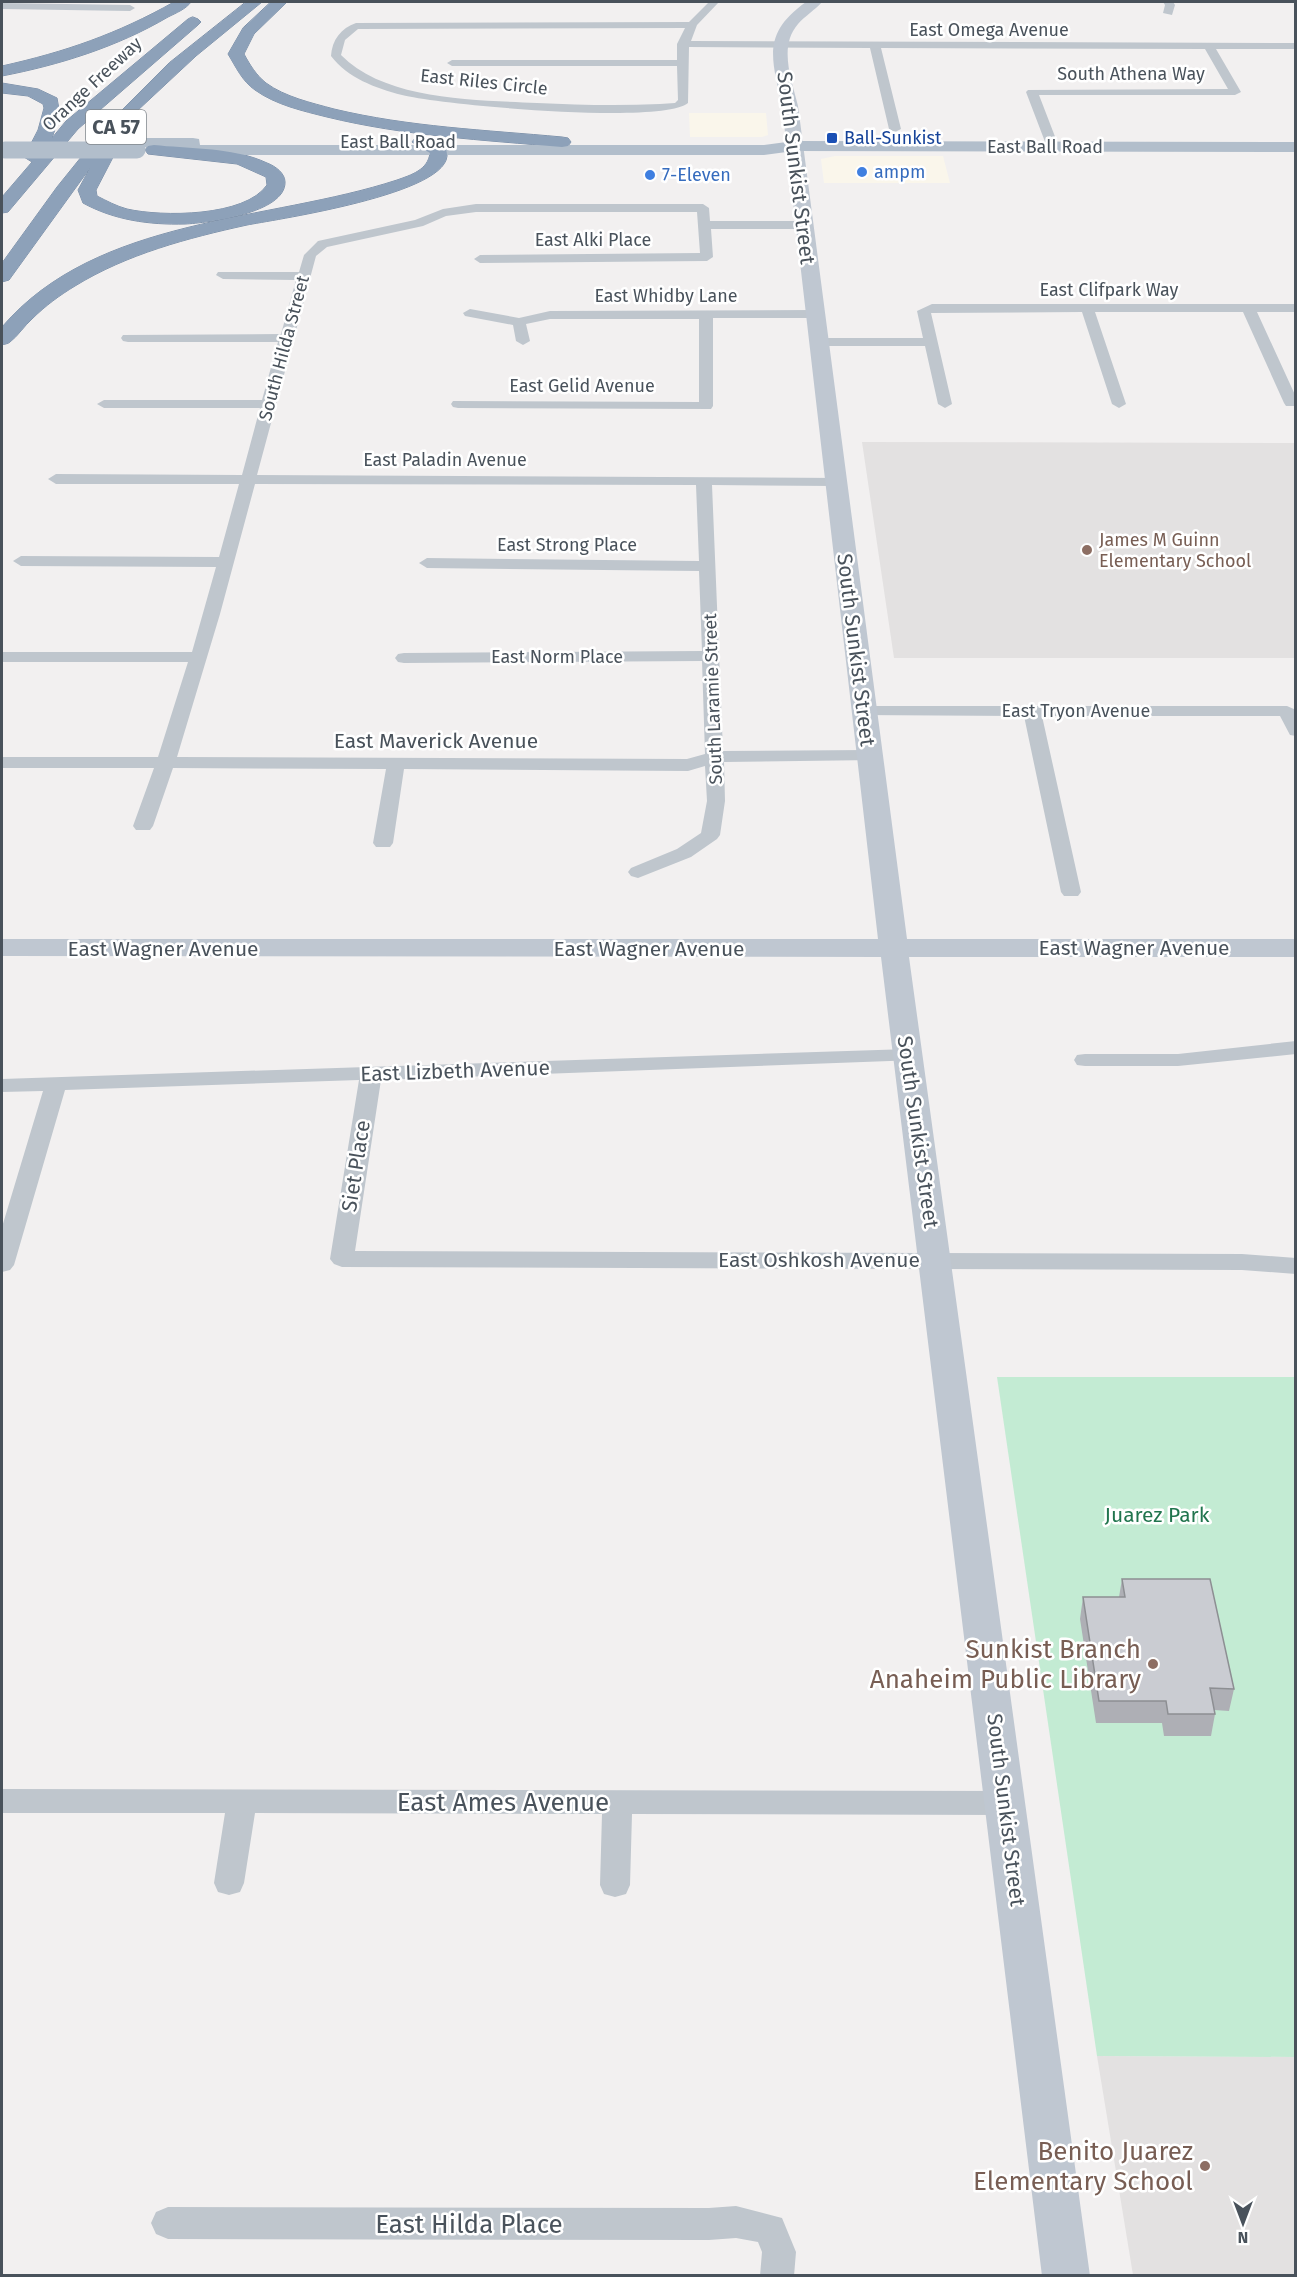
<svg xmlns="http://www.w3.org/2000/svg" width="1297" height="2277" viewBox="0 0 1297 2277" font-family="'Fira Sans',sans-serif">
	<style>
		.commercial { fill: #faf6eb }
		.education { fill: #e3e1e1 }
		.green { fill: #c3ebd3 }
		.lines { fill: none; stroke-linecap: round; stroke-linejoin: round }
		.highway-casing { stroke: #788ca5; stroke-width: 1 }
		.street { fill: #bfc6cd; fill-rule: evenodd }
		.secondary { fill: #bfc7d1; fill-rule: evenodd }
		.primary { fill: #b2becb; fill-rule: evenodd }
		.highway { fill: #8da1b9; fill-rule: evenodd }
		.primary-bridge { stroke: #b2becb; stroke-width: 17 }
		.wall { fill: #aeafb5 }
		.building { fill: #caccd2; stroke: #8d8f93; stroke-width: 1.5 }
		.transit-dot { fill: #1a4fb4; stroke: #fff; stroke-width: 2 }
		.shop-dot { fill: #3f7fe0; stroke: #fff; stroke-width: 2 }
		.education-dot { fill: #8d6e63; stroke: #fff; stroke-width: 2 }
		.labels { text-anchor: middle; stroke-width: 5; stroke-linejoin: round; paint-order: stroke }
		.far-street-label { font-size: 18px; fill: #49525b; stroke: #fff }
		.far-transit-label { font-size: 18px; fill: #164399; stroke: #fff; text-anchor: start }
		.far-shop-label { font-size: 18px; fill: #366cbe; stroke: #fff; text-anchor: start }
		.far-education-label { font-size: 18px; fill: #785e54; stroke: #fff; text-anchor: start }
		.shield { fill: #fff; stroke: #80868c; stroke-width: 1.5 }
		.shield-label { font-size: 20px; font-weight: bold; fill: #49525b }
		.street-label { font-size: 21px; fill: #49525b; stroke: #fff }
		.park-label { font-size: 21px; fill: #21754e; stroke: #fff }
		.near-education-label { font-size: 26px; fill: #785e54; stroke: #fff; text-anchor: end }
		.near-street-label { font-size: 26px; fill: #49525b; stroke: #fff }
	</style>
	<rect width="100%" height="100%" fill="#f2f0f0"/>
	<path class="commercial" d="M689 113H766L768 135 762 137H690Z
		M835 156H943L950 183H824L821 159Z"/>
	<path class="education" d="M862 442 1295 443V658H894Z
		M1097 2056 1295 2057V2275H1133Z"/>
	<path class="green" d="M997 1377H1295V2057L1097 2056Z"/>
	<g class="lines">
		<defs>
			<path id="highway" d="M174 2H191C186 9 176 13 168 17 117 47 59 65 2 76V66C65 52 117 34 174 2Z
				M246 2H262L196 56 137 111 96 190 97 196C107 201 116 206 127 209 162 217 245 217 267 185L266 177 237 164 148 154 145 150 148 146 154 145C191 149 233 147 267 163 275 166 285 173 285 182 286 213 207 223 185 224 149 225 114 220 83 203L78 190 90 168 9 280 2 282V263L57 187 107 125 169 63Z
				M271 2H287L254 34 244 54C250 65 256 75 266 83 285 97 312 103 334 109 409 127 486 130 562 137L568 138 571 142 568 146 562 147C483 140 405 136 327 117 303 111 276 105 255 90 242 81 236 67 228 54L243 28Z
				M193 17 198 19 201 22 198 25 78 129 8 212 2 213V197L32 162 24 157 38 130 44 108 43 104 28 96 2 93V83L38 89 57 98 60 115 52 138 66 121 188 19Z
				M421 137 444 146C474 191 272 220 247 225 188 238 127 254 75 286 60 295 45 306 32 319 24 326 18 336 10 342 8 344 4 344 2 345V327C97 216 269 222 397 180 411 175 428 170 430 153L412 142 415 138Z"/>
		</defs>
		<use href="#highway" class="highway-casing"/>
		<path class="street" d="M709 2H719L697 25 691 41 1296 43V49H1216L1241 92 1235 95H1039L1059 147 1053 151 1047 147 1026 92 1028 90 1228 89 1205 49 881 48 901 129 895 132 889 129 870 48 689 47 688 103C663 125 441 105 402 95 375 88 348 78 331 56 332 40 341 28 356 23L689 22ZM685 28 677 44V60H452L447 63 452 66H677L678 100 675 103 660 104C619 106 578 105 537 103 477 100 386 101 341 55L345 40 358 29Z
			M1163 2H1173L1175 5 1172 15 1163 13 1165 5Z
			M2 3 130 5 135 8 130 11 2 9Z
			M476 204H703L709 208 710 221H803L809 225 803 229H711L713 257 707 261 480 263 474 259 480 255 700 253 697 212H476L446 216 423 226 327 247 316 256 257 475 840 478 843 481 835 486 712 485 723 751 869 750 875 752 878 756 875 760 724 762 725 801 720 835 717 839 691 857 638 878 631 876 628 872 631 868 677 849 701 833 707 801 705 766 688 771 404 769 393 843 390 847H376L373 843 386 769 173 768 153 826 150 830H136L133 826 154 768H2V757H158L188 662H2V652H192L216 567 21 566 13 561 21 556 219 557 239 484H56L48 479 56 474 242 475 260 408H104L97 404 104 400H262L278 342H128L123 341 121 338 123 335 281 334 296 280 223 279 216 275 218 272H299L304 255 318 241 415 220 443 209ZM255 484 696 485 699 561 427 558 419 563 427 568 699 571 702 651 404 653 398 654 395 658 398 662 404 663 702 661 705 754 687 759 177 757 220 614Z
			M932 304H1296V312H1257L1296 397V406H1286L1284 403 1243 312H1095L1126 404 1119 408 1112 404 1082 312 931 313 952 404 945 408 938 404 925 346H818L811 342 818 338H923L917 311Z
			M470 309 519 318 550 311 814 310 821 314 814 318H713V406L711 409 458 408 453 407 451 404 453 401 699 402V319H550L526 324 530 341 523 345 516 341 513 325 465 316 463 313Z
			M864 706H1287L1296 710V736L1290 735 1280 716H1042L1081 892 1078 896H1064L1061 892 1024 716 858 715 855 711 858 707Z
			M1296 1041V1054L1178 1066H1085L1077 1065 1074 1060 1077 1055 1085 1054H1178Z
			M909 1049 917 1050 920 1055 917 1060 381 1080 355 1251 1242 1254 1296 1258V1274L1242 1270 342 1267 334 1264 330 1259 359 1080 65 1090 14 1265 10 1270 2 1272V1227L43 1091 2 1092V1079Z
			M2 1789 1005 1791 1015 1795 1020 1803 1015 1811 1005 1815 632 1814 630 1885 626 1894 615 1897 604 1894 600 1885 602 1814 255 1813 244 1883 240 1892 229 1895 218 1892 214 1883 225 1813H2Z
			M736 2206 782 2218 796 2252 794 2276H760L762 2252 758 2242 736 2238 709 2240 168 2239 156 2234 151 2223 156 2212 168 2207 709 2208Z"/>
		<path class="secondary" d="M806 2H822C815 10 805 16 798 24 778 47 792 80 798 106L907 939H1296V957H909L1090 2276H1042L881 957 2 956V939H878L782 106C772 59 761 34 806 2Z"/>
		<path class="primary" d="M144 138H193L199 139 200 145H764L794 141 1296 142V152L794 151 764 155H171L165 154 164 148 138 147 135 143 138 139Z"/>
		<use href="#highway" class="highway"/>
		<path class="primary-bridge" d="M5 150H137"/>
	</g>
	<path class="wall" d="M1122 1579 1234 1689 1229 1711 1214 1710 1215 1714 1211 1736H1164L1162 1723H1096L1080 1619 1083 1597H1119Z"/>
	<path class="building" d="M1122 1579H1210L1234 1689 1210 1688 1215 1714H1168L1166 1701H1099L1083 1597H1125Z"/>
	<rect class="transit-dot" x="826" y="132" width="12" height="12" rx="3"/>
	<g class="shop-dot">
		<circle cx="862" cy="172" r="6"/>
		<circle cx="650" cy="175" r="6"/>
	</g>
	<g class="education-dot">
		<circle cx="1087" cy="550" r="6"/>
		<circle cx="1153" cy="1664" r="6"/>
		<circle cx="1205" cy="2166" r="6"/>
	</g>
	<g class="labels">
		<g class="far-street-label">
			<text x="989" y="36">East Omega Avenue</text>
			<text x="1131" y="80">South Athena Way</text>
			<text transform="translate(484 82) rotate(6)" y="6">East Riles Circle</text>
			<text transform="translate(92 84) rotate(-43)" y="6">Orange Freeway</text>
			<text x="398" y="148">East Ball Road</text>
			<text x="1045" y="153">East Ball Road</text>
			<text x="593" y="246">East Alki Place</text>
			<text x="1109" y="296">East Clifpark Way</text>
			<text x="666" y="302">East Whidby Lane</text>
			<text transform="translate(284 348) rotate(-75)" y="6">South Hilda Street</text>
			<text x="582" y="392">East Gelid Avenue</text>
			<text x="445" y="466">East Paladin Avenue</text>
			<text x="567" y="551">East Strong Place</text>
			<text x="557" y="663">East Norm Place</text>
			<text transform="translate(713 699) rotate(-92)" y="6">South Laramie Street</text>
			<text x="1076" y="717">East Tryon Avenue</text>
		</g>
		<g class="far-transit-label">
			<text x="844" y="144">Ball-Sunkist</text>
		</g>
		<g class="far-shop-label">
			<text x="874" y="178">ampm</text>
			<text x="662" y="181">7-Eleven</text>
		</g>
		<g class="far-education-label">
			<text x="1099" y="546">James M Guinn<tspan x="1099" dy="21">Elementary School</tspan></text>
		</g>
		<rect class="shield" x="86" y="110" width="60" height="34" rx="4.5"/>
		<g class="shield-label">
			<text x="116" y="134">CA 57</text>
		</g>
		<g class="street-label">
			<text transform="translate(796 168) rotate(83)" y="7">South Sunkist Street</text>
			<text transform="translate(856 650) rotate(83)" y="7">South Sunkist Street</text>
			<text x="436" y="748">East Maverick Avenue</text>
			<text x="1134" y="955">East Wagner Avenue</text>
			<text x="163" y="956">East Wagner Avenue</text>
			<text x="649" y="956">East Wagner Avenue</text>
			<text transform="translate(455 1071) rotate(-2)" y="7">East Lizbeth Avenue</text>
			<text transform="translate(918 1132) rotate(82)" y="7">South Sunkist Street</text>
			<text transform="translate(356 1166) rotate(-81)" y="7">Siet Place</text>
			<text x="819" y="1267">East Oshkosh Avenue</text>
			<text transform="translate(1006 1810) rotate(83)" y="7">South Sunkist Street</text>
		</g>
		<g class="park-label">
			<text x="1157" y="1522">Juarez Park</text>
		</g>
		<g class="near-education-label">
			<text x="1141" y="1658">Sunkist Branch<tspan x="1141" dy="30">Anaheim Public Library</tspan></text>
			<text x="1193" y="2160">Benito Juarez<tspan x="1193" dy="30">Elementary School</tspan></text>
		</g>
		<g class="near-street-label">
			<text x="503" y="1811">East Ames Avenue</text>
			<text x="469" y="2233">East Hilda Place</text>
		</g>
	</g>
	<rect width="1297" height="2277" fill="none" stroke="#49525b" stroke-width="6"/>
	<g transform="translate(1243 2223) rotate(180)" stroke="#ffffff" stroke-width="4.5" paint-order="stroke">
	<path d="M0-4.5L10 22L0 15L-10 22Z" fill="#49525b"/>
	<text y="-9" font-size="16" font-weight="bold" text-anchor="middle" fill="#49525b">N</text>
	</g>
</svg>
